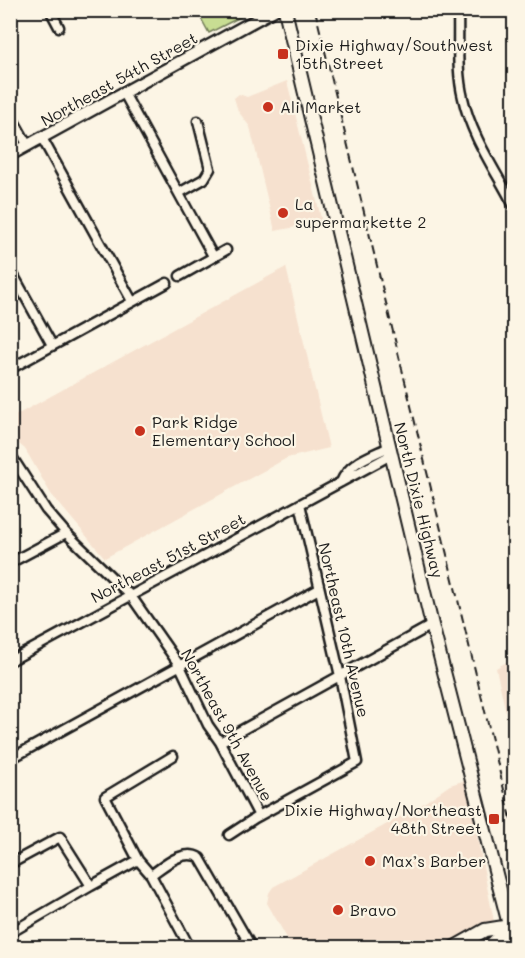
<svg xmlns="http://www.w3.org/2000/svg" width="525" height="958" viewBox="0 0 525 958" font-family="Mali,sans-serif">
	<style>
		.built { fill: #f6e1cf }
		.green { fill: #c8dd93; stroke: #727c58; stroke-width: 1.5 }
		.lines { fill: none; stroke-linecap: round; stroke-linejoin: round }
		.minor-casing { stroke: #1c1c1c; stroke-width: 13 }
		.tertiary-casing { stroke: #1c1c1c; stroke-width: 15 }
		.secondary-casing { stroke: #1c1c1c; stroke-width: 16 }
		.minor { stroke: #fcf5e5; stroke-width: 8 }
		.tertiary { stroke: #fcf5e5; stroke-width: 10 }
		.secondary { stroke: #fcf5e5; stroke-width: 12 }
		.rail { stroke: #1c1c1c; stroke-width: 2; stroke-dasharray: 9 4.5; stroke-linecap: butt }
		.poi-dot { fill: #c8321e; stroke: #fcf5e5; stroke-width: 2 }
		.labels { text-anchor: middle; stroke-width: 4.5; stroke-linejoin: round; paint-order: stroke }
		.poi-label { font-size: 16px; fill: #1c1c1c; stroke: #fcf5e5; text-anchor: start }
		.street-label { font-size: 16px; fill: #1c1c1c; stroke: #fcf5e5 }
	</style>
	<rect width="100%" height="100%" fill="#fcf5e5"/>
	<filter id="ink" filterUnits="userSpaceOnUse"><feTurbulence type="fractalNoise" baseFrequency=".0167" numOctaves="2"/><feDisplacementMap in="SourceGraphic" scale="12" xChannelSelector="R" yChannelSelector="G"/><feConvolveMatrix kernelMatrix="1 2 1 2 8 2 1 2 1" color-interpolation-filters="sRGB"/></filter>
	<g filter="url(#ink)">
		<path class="built" d="M287 81 322 222 275 231 250 127 238 111 234 98 239 94 247 97Z
			M286 267 329 448 287 458 105 558 51 494 25 449 19 444 11 429V418Z
			M514 658V749L496 668Z
			M466 780 499 947H292L267 903 269 893 273 887 418 807 450 785Z"/>
		<path class="green" d="M197 11H252L209 33Z"/>
		<g class="lines">
			<defs>
				<path id="minor" d="M50 10 59 27
					M458 10C459 39 456 70 463 98 471 136 496 171 514 206
					M124 93 213 256
					M10 114 28 146
					M42 138 132 301
					M179 193 204 179 210 169 198 121
					M10 269 52 345
					M180 276 226 250
					M10 369 167 283
					M10 454 46 510 66 533 131 596 180 666 208 725 220 742 259 816
					M341 482C349 462 371 456 389 447
					M10 563 66 533
					M10 661 391 455
					M220 742 432 625
					M173 756 105 797 138 860 151 875 190 948
					M10 759 319 589
					M229 835 255 818 357 762 340 676 300 504
					M10 864 60 837 91 886 138 860
					M151 875C164 866 183 848 200 858L252 948
					M10 933 91 886
					M10 939 15 948"/>
				<path id="tertiary" d="M10 155 274 10"/>
				<path id="secondary" d="M285 10 432 625 514 944
					M453 948 485 930 510 926
					M488 948 510 926"/>
			</defs>
			<use href="#minor" class="minor-casing"/>
			<use href="#tertiary" class="tertiary-casing"/>
			<use href="#secondary" class="secondary-casing"/>
			<use href="#minor" class="minor"/>
			<use href="#tertiary" class="tertiary"/>
			<use href="#secondary" class="secondary"/>
			<path class="rail" d="M315 10 514 831"/>
		</g>
	</g>
	<g class="poi-dot">
		<rect x="277" y="48" width="12" height="12" rx="3"/>
		<circle cx="268" cy="107" r="6"/>
		<circle cx="283" cy="213" r="6"/>
		<circle cx="140" cy="431" r="6"/>
		<rect x="488" y="813" width="12" height="12" rx="3"/>
		<circle cx="370" cy="861" r="6"/>
		<circle cx="338" cy="910" r="6"/>
	</g>
	<g class="labels">
		<g class="poi-label">
			<text x="295" y="51">Dixie Highway/Southwest<tspan x="295" dy="18">15th Street</tspan></text>
			<text x="280" y="113">Ali Market</text>
			<text x="295" y="210">La<tspan x="295" dy="18">supermarkette 2</tspan></text>
			<text x="152" y="428">Park Ridge<tspan x="152" dy="18">Elementary School</tspan></text>
			<text x="482" y="816" text-anchor="end">Dixie Highway/Northeast<tspan x="482" dy="18">48th Street</tspan></text>
			<text x="382" y="867">Max’s Barber</text>
			<text x="350" y="916">Bravo</text>
		</g>
		<g class="street-label">
			<text transform="translate(119 79) rotate(-29)" y="6">Northeast 54th Street</text>
			<text transform="translate(419 500) rotate(76)" y="6">North Dixie Highway</text>
			<text transform="translate(168 558) rotate(-28)" y="6">Northeast 51st Street</text>
			<text transform="translate(344 630) rotate(77)" y="6">Northeast 10th Avenue</text>
			<text transform="translate(227 725) rotate(61)" y="6">Northeast 9th Avenue</text>
		</g>
	</g>
	<rect width="525" height="958" fill="none" stroke="#fcf5e5" stroke-width="36"/>
	<rect x="18" y="18" width="489" height="922" fill="none" stroke="#1c1c1c" stroke-width="2" filter="url(#ink)"/>
</svg>
